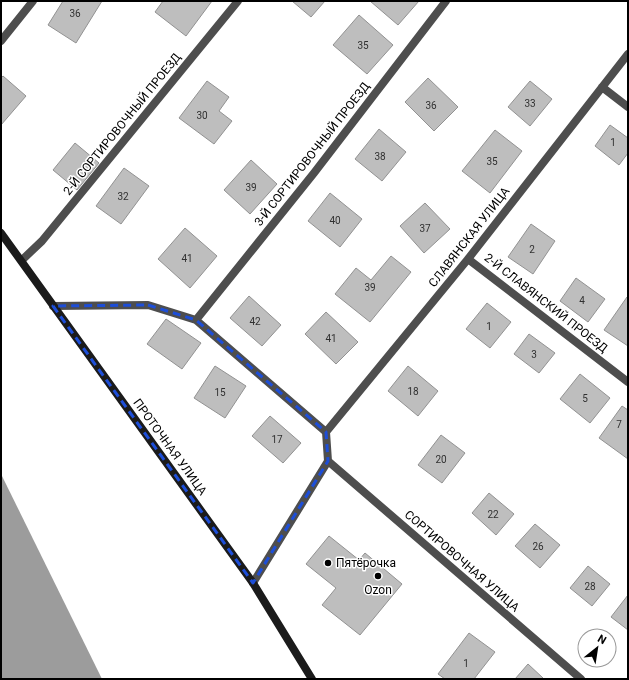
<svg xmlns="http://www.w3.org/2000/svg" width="629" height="680" viewBox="0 0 629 680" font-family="Roboto,sans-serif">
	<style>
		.water { fill: #9c9c9c }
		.building { fill: #bebebe; stroke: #929292 }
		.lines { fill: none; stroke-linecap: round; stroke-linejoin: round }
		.minor { stroke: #4e4e4e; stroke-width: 8 }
		.secondary { stroke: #1b1b1b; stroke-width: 8 }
		.marked { fill: none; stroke: #1d4ed8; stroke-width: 3; stroke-dasharray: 8 5; stroke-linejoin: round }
		.poi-dot { fill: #000; stroke: #fff; stroke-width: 1.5 }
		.labels { text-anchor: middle; stroke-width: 3; stroke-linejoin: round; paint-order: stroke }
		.number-label { font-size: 10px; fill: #303030 }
		.street-label { font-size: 12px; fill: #000; stroke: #fff }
		.poi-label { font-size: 12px; fill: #000; stroke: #fff; text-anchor: start }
	</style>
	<rect width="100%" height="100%" fill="#fff"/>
	<path class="water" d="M1 474 102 679H1Z"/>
	<path class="building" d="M63 1H102L76 43 48 25Z
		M163 1H212L186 36 155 12Z
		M292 1H325L311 17Z
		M370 1H419L398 25Z
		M359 15 393 45 367 74 333 45Z
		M3 76 26 96 1 125V78Z
		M428 78 458 107 434 131 405 102Z
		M207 81 229 97 219 111 232 121 214 144 179 118Z
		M530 81 552 99 530 126 508 107Z
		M610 125 628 138V153L619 165 595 146Z
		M379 129 406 152 382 181 355 159Z
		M495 130 522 151 490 193 462 171Z
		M75 143 99 163 77 190 53 170Z
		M251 160 277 184 250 214 224 190Z
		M124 168 149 186 121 224 96 206Z
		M330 193 362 219 340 247 308 221Z
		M425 203 450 229 424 253 400 226Z
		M531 224 555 241 533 274 508 257Z
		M185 228 217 256 190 288 158 259Z
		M391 256 411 272 370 322 335 294 356 268 371 280Z
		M576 278 605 299 588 322 560 301Z
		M249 296 281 325 262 346 230 318Z
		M627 297 628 298V346L604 330Z
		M487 303 511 322 490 348 466 329Z
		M326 312 358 342 336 364 305 334Z
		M166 319 201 343 182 369 147 344Z
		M529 334 555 353 539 373 514 354Z
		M215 366 246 386 225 418 194 398Z
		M408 366 438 391 418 416 388 391Z
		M580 374 610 398 590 423 560 399Z
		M622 406 628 410V459L599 438Z
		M270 416 301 443 283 463 252 436Z
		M441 435 465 453 442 483 418 465Z
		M489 493 514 514 496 535 472 513Z
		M535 524 560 545 540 568 515 546Z
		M329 536 359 560 365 553 402 584 360 635 322 605 336 588 306 564Z
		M588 566 610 584 592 606 570 588Z
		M628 595V630L611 617Z
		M469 633 495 652 474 679H445L438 674Z
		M528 664 543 678 542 679H515Z"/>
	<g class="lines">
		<path class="minor" d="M1 41 33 1
			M602 87 628 107
			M468 259 628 382
			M22 260 42 241 238 1
			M53 306 148 305 196 320 326 432 328 461 253 583
			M196 320 314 173 446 1
			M326 432 468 259 628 54
			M328 461 581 679"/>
		<path class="secondary" d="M1 233 253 583 312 679"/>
	</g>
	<path class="marked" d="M148 305 196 320 326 432 328 461 253 583 53 306Z"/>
	<g class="poi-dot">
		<circle cx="328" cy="563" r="4"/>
		<circle cx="378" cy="576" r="4"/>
	</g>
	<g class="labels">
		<g class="number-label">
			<text x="75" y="17">36</text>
			<text x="363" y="49">35</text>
			<text x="530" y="107">33</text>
			<text x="431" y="109">36</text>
			<text x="202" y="119">30</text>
			<text x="613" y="146">1</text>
			<text x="380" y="160">38</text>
			<text x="492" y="165">35</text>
			<text x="251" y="191">39</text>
			<text x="123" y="200">32</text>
			<text x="335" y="224">40</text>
			<text x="425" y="232">37</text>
			<text x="532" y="253">2</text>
			<text x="187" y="262">41</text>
			<text x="370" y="291">39</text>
			<text x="582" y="304">4</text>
			<text x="255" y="325">42</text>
			<text x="489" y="330">1</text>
			<text x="331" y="342">41</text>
			<text x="534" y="358">3</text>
			<text x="413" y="395">18</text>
			<text x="220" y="396">15</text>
			<text x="585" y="402">5</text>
			<text x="619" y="428">7</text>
			<text x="277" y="443">17</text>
			<text x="441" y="463">20</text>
			<text x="493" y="518">22</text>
			<text x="538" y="550">26</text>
			<text x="590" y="590">28</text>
			<text x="466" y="667">1</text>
		</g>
		<g class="street-label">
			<text transform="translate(122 124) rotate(-51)" y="4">2-Й СОРТИРОВОЧНЫЙ ПРОЕЗД</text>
			<text transform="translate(312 154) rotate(-52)" y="4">3-Й СОРТИРОВОЧНЫЙ ПРОЕЗД</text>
			<text transform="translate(469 237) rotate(-52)" y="4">СЛАВЯНСКАЯ УЛИЦА</text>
			<text transform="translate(546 303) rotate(38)" y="4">2-Й СЛАВЯНСКИЙ ПРОЕЗД</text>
			<text transform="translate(170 447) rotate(54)" y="4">ПРОТОЧНАЯ УЛИЦА</text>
			<text transform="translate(462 561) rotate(41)" y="4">СОРТИРОВОЧНАЯ УЛИЦА</text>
		</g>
		<g class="poi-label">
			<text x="336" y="567">Пятёрочка</text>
			<text x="378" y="594" text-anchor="middle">Ozon</text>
		</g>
	</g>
	<rect width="629" height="680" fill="none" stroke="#000000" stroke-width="4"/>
	<g transform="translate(597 648) rotate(30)"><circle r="19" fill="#ffffff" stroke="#999999"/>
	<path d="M0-3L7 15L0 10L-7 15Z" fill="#000000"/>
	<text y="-6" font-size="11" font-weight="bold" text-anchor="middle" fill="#000000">N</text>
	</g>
</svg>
